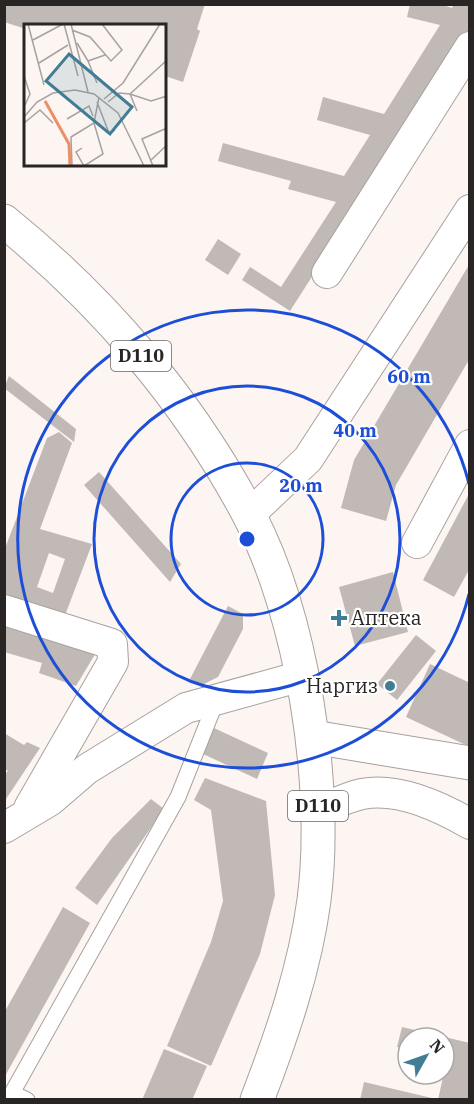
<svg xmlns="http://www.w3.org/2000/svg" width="474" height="1104" viewBox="0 0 474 1104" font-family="'IBM Plex Serif',serif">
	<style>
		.building { fill: #c0b9b6; fill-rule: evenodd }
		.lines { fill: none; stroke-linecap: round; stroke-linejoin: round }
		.service-casing { stroke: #a8a19e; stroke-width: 17 }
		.minor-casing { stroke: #a8a19e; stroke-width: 32 }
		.tertiary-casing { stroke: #a8a19e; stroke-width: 35 }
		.primary-casing { stroke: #a8a19e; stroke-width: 35 }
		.service { stroke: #fff; stroke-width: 15 }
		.minor { stroke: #fff; stroke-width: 30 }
		.tertiary { stroke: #fff; stroke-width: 33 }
		.primary { stroke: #fff; stroke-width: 33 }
		.ring { fill: none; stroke: #1d4ed8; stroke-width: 3 }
		.poi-dot { fill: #417e95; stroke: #fff; stroke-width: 2 }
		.labels { text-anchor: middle; stroke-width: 4.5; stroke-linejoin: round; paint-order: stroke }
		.shield { fill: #fff; stroke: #686666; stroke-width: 1.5 }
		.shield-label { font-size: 18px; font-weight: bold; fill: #282524 }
		.poi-label { font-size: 20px; fill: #282524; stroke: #fff; text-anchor: start }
		.inset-river { fill: none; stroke: #ec8f65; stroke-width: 3 }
		.inset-road { fill: none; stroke: #a7a2a0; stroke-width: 1.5 }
		.view { fill: #417e95; fill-opacity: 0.15; stroke: #417e95; stroke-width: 3 }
		.inset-edge { fill: none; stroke: #282524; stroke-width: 3 }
		.centre { fill: #1d4ed8; stroke: #fff; stroke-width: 3 }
		.ring-label { font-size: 18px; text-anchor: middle; font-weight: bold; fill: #1d4ed8; stroke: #fff; stroke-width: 4.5; stroke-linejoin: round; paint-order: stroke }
	</style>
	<rect width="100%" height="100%" fill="#fcf5f2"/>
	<path class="building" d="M8 4H205L197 29 200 31 183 82 165 76V26H26V29L4 22V10Z
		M410 4H440L452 8 454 4H470V30L290 311 242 280 250 267 281 287 336 202 288 189 291 181 218 161 223 143 344 176 370 135 317 120 323 97 384 114 440 25 407 17Z
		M218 239 241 254 228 275 205 260Z
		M470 263V358L396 485 386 521 341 508 354 460Z
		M9 376 76 429 74 442 4 388Z
		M59 432 72 443 40 529 92 544 64 618 4 602V551L47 438ZM49 553 65 559 53 593 37 587Z
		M99 472 181 564 170 582 84 485Z
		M470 492V568L454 597 423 580Z
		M393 572 408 632 355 646 339 587Z
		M228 606 243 614V629L218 677 202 685 190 679Z
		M4 624 97 651 76 686 39 673 42 663 4 652Z
		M416 635 436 651 397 700 377 684Z
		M430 664 470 683V747L406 717Z
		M214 728 268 753 257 779 203 754Z
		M4 733 24 745 27 742 40 748 4 802V775L8 771 4 768Z
		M205 778 266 801 275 895 260 954 211 1066 167 1046 211 942 223 901 211 810 194 800Z
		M151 799 164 809 97 905 75 888 112 838Z
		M63 907 90 923 4 1078V1013Z
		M402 1027 470 1043V1100H438L447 1058 444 1057V1038H408V1049L397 1047Z
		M164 1049 207 1066 192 1100H142Z
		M364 1082 436 1099V1100H360Z"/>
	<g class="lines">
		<defs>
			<path id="service" d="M27 1100 12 1093 178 797 217 699"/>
			<path id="minor" d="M327 273 470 47
				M249 515 308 459 470 210
				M417 543 470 445
				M4 610 112 644 113 662 29 808
				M318 811C332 805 347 797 362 794 398 787 439 806 470 824
				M4 828 51 800 87 769 186 708 302 676"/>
			<path id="tertiary" d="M313 737 470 763"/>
			<path id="primary" d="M4 221C103 301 188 400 248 513 302 615 329 785 314 900 305 968 282 1035 257 1100"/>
		</defs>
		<use href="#service" class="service-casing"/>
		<use href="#minor" class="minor-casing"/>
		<use href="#tertiary" class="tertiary-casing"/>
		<use href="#primary" class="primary-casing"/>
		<use href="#service" class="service"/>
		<use href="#minor" class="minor"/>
		<use href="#tertiary" class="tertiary"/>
		<use href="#primary" class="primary"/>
	</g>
	<g class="ring">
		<circle cx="247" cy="539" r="76"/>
		<circle cx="247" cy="539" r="153"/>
		<path d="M469 594A229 229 0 1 1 469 484"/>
	</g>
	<g class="poi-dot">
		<path d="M336 609h6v6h6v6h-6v6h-6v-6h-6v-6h6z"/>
		<circle cx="390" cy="686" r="6"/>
	</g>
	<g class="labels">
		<g class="shield">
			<rect x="111" y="341" width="60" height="30" rx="4.5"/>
			<rect x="288" y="791" width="60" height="30" rx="4.5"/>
		</g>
		<g class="shield-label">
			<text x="141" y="362">D110</text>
			<text x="318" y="812">D110</text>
		</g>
		<g class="poi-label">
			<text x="351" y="625">Аптека</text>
			<text x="378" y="693" text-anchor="end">Наргиз</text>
		</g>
	</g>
	<g transform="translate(24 24)">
		<rect width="142" height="142" fill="#fcf5f2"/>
		<path class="inset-river" d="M21 77 45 120 46 142"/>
		<path class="inset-road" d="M4 0 20 61M40 0 54 52M47 0 64 68M48 6 66 13 87 37 98 26 78 0M9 16 39 0M53 19 64 37M15 39 44 21M0 52 6 70 0 83M73 59 64 37 81 31M106 70 127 77 143 72M106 70 113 87M80 75 99 59 136 0M73 78 85 109 91 106M84 78 95 69 106 70 143 36M0 93 13 78 29 69 51 66 70 70 94 89 120 142M43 95 65 82 69 92M0 99 16 86 29 99M58 124 52 128 60 142 79 130 70 99M126 137 143 121M48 142 47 113 70 99 75 73M129 142 118 115 143 104"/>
		<path class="view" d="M45 30 108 83 86 110 22 57Z"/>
		<rect width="142" height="142" class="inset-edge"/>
	</g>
	<circle cx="247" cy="539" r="9" class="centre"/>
	<g class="ring-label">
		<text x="409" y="383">60 m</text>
		<text x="355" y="437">40 m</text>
		<text x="301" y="492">20 m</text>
	</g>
	<rect width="474" height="1104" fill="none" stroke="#282524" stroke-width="12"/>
	<g transform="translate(426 1056) rotate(50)"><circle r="28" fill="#ffffff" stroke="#a9a8a7" stroke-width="1.5"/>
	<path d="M0-4.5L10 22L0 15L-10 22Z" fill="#417e95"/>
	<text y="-9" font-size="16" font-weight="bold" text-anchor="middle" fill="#282524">N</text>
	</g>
</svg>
